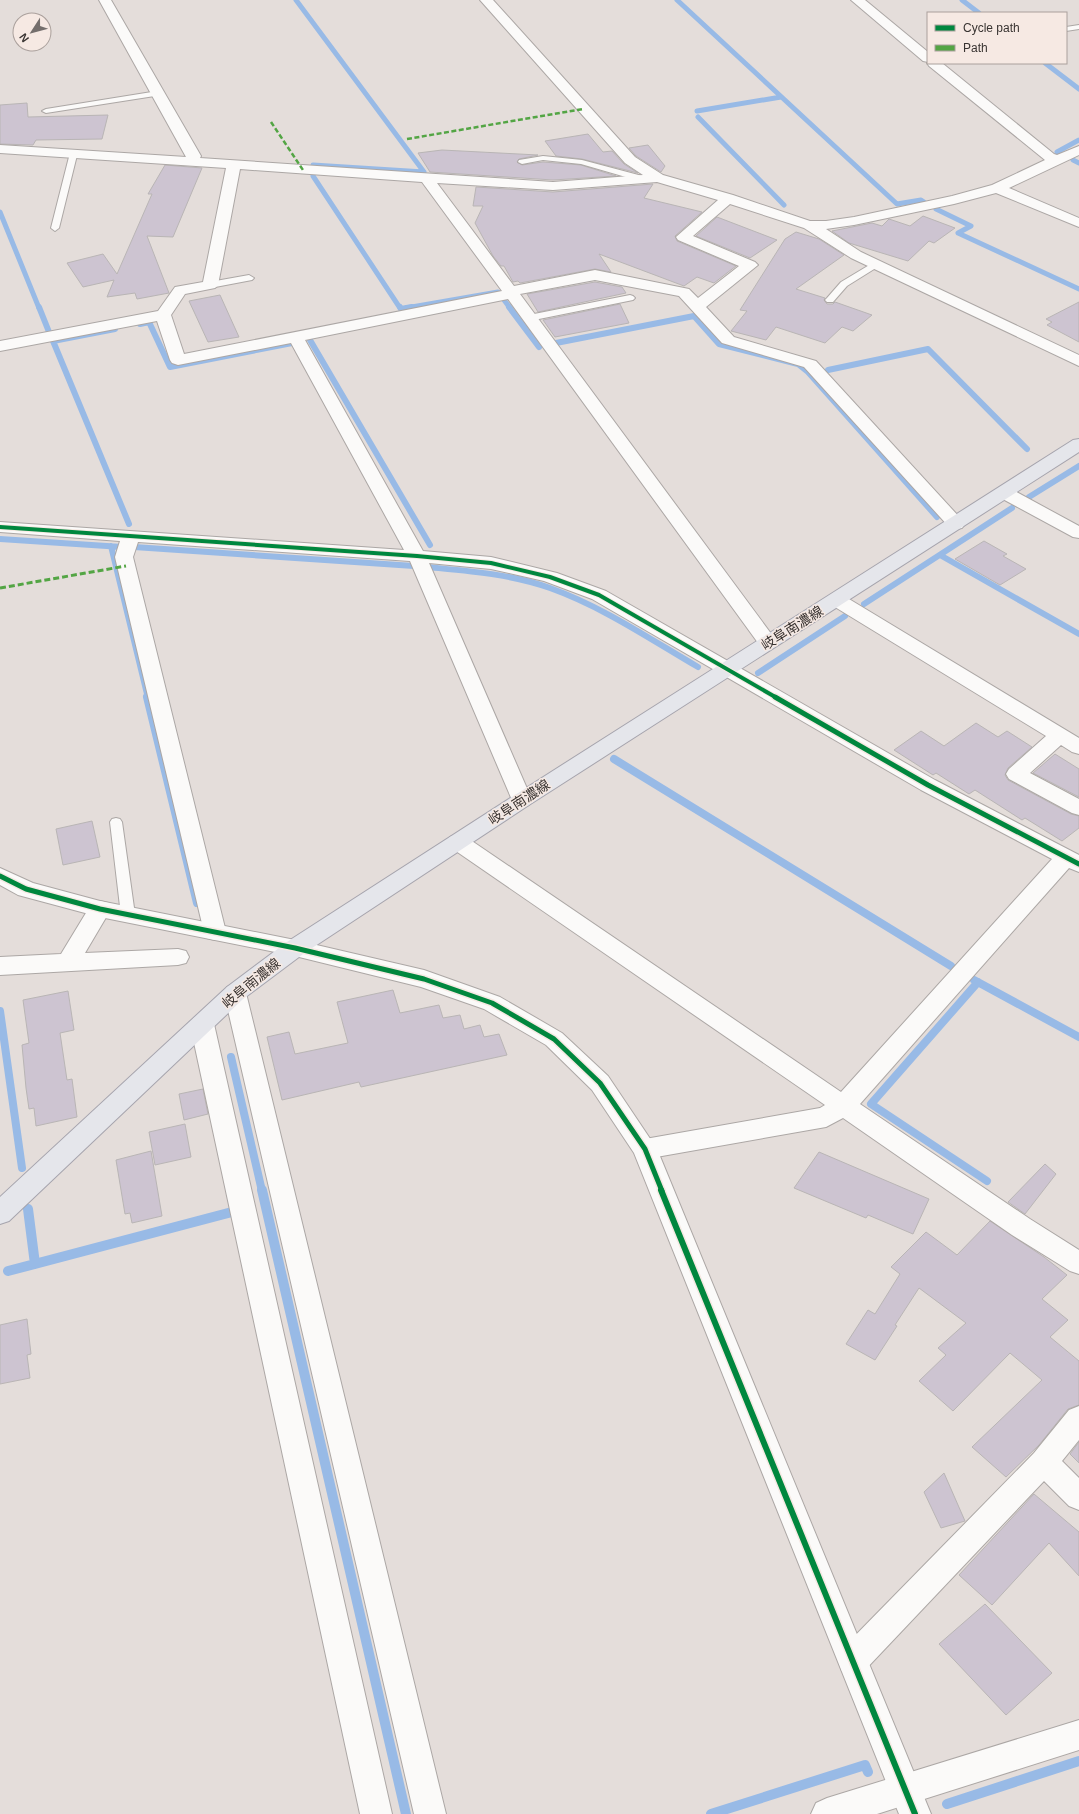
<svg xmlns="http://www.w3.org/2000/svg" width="1079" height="1814" viewBox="0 0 1079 1814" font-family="Arial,'Noto Sans JP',sans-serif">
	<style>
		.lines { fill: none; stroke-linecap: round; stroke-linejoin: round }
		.stream-far3 { stroke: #98bae6; stroke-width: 5 }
		.stream-far2 { stroke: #98bae6; stroke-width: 6 }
		.stream-far1 { stroke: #98bae6; stroke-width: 8 }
		.stream { stroke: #98bae6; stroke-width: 10 }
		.building { fill: #cdc4d1; stroke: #b9b5b5 }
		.service-casing { stroke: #aca7a5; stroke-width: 2 }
		.minor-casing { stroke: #aca7a5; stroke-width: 2 }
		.tertiary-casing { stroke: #aca7a5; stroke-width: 2 }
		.primary-casing { stroke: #a6a4ad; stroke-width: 2 }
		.service { fill: #fbfaf9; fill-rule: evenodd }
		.minor { fill: #fbfaf9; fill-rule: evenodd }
		.tertiary { fill: #fbfaf9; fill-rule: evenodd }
		.primary { fill: #e5e6eb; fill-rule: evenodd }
		.quiet-far1 { stroke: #53a544; stroke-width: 2.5; stroke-dasharray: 5 2.5; stroke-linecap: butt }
		.quiet { stroke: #53a544; stroke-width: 3; stroke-dasharray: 6 3; stroke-linecap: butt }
		.cycleway-far2-casing { stroke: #f6e9e3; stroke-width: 6 }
		.cycleway-far1-casing { stroke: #f6e9e3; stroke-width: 8 }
		.cycleway-casing { stroke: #f6e9e3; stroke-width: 9 }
		.cycleway-far2 { stroke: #00873e; stroke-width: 4 }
		.cycleway-far1 { stroke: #00873e; stroke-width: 5 }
		.cycleway { stroke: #00873e; stroke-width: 6 }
		.labels { text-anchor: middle; stroke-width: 3; stroke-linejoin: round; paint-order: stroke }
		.street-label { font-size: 14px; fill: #383331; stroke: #f6e9e3 }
	</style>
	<rect width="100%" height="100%" fill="#e4ddda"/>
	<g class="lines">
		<path class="stream-far3" d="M296 0 424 172 313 165
			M677 0 897 204 921 200 924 202
			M962 0 979 13
			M1045 63 1079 89
			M697 111 781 97
			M698 117 784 205
			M1057 152 1079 140
			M1073 160 1079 163
			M313 176 400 308
			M936 209 971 226 958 233 1079 289
			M0 212 39 308
			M504 300 510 308
			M406 308 498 292"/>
		<path class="stream-far2" d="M39 307 49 332
			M400 307 401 309 412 307
			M509 307 539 347
			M140 324 149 322 170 367 292 343
			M115 329 53 341 129 524
			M310 340 430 545
			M556 343 694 316 719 344 798 364 808 372 937 517
			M828 370 928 349 1027 449
			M1029 497 1079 466
			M0 539 122 547
			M111 546 148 698
			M134 547 414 566
			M940 555 1079 634
			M427 567C468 571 511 574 550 588 603 607 650 639 698 667
			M864 604 1012 508
			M758 673 845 616"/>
		<path class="stream-far1" d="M147 697 197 903
			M614 759 951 966
			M974 980 1079 1037
			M978 982 871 1104 987 1181
			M0 1011 22 1168
			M231 1057 262 1191"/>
		<path class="stream" d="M262 1190 406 1814
			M28 1209 35 1264
			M8 1271 232 1212
			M947 1804 1079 1761
			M711 1814 865 1765 868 1772"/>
	</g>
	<path class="building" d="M27 103 28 117 108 115 102 139 36 140 33 145 0 144V105Z
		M588 134 603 152 612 151 624 164 638 173 582 159 556 156 545 141Z
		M648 145 665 166 661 172 636 156 629 148Z
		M442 150 538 155 519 159 517 162 522 165 543 162 581 165 616 176 553 180 430 172 418 153Z
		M165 165 202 168 173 237 147 236 169 293 137 299 135 293 107 297 114 280 83 287 67 263 103 254 117 274 152 194H148Z
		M653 184 644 198 702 212 675 236 677 241 736 266 714 283 697 277 684 286 599 254 611 272 595 269 520 283 518 281 513 282 504 266H501L493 256 475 223 483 206H473L476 187 553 192Z
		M923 216 955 228 934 243 929 241 908 261 849 243 832 231 872 223 882 226 889 219 910 226Z
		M717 217 777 240 750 258 696 236Z
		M796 232 819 239 844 255 796 289 825 298 824 300 827 304H833L835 302 872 315 853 331 842 327 825 343 776 327 766 340 731 331 747 311 740 310 785 239Z
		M595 282 622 287 626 293 538 312 527 294Z
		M220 295 239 337 208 342 189 301Z
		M1079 302V342L1047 325 1052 322 1046 319Z
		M620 304 629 323 555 337 543 320Z
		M984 541 1007 554 1003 556 1026 569 1000 585 955 559Z
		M976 723 998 737 1007 731 1032 747 1008 768 1005 775 1008 780 1071 814 1079 816V828L1062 841 1025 818 1022 820 975 790 969 794 936 773 933 775 894 750 921 731 944 746Z
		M1055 754 1079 769V797L1033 773Z
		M92 821 100 857 63 865 56 829Z
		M393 990 400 1013 439 1005 443 1018 460 1015 464 1029 480 1025 484 1037 499 1034 507 1055 361 1087 359 1082 282 1100 267 1037 289 1032 295 1054 348 1043 337 1002Z
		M68 991 74 1030 60 1033 67 1080 72 1079 77 1117 36 1126 34 1108 29 1109 26 1088 22 1045 29 1043 23 1000Z
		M203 1089 208 1114 184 1120 179 1094Z
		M185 1124 191 1157 155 1165 149 1132Z
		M151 1151 162 1216 132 1223 130 1213 125 1214 116 1160Z
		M819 1152 929 1199 913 1234 868 1215 866 1218 794 1188Z
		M1045 1164 1056 1174 1025 1214 1008 1202Z
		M990 1221 1044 1257 1067 1275 1042 1299 1068 1320 1050 1337 1079 1361V1405L1068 1409 1039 1445 1006 1477 972 1447 1042 1380 1010 1353 953 1411 919 1381 946 1355 938 1348 966 1323 919 1288 895 1325 897 1326 875 1360 846 1344 868 1310 875 1314 900 1274 891 1267 926 1232 957 1255Z
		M27 1319 31 1354 27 1355 30 1378 0 1384V1325Z
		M1079 1442V1463L1070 1454Z
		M944 1473 965 1521 941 1528 924 1492Z
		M1034 1494 1079 1532V1576L1049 1543 992 1605 959 1575Z
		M985 1604 1052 1673 1006 1715 939 1644Z"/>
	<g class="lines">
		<defs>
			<path id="service" d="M1079 25V29L1066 31V27Z
				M158 91H161V95L46 113 42 111 46 109Z
				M70 153H73L77 155 59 228 55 231 51 228Z
				M543 156 582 160 646 177 647 179 643 182 581 164 543 160 522 164 518 162 519 160Z
				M876 261 879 262 880 264 879 266 847 286 833 302H827L825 300 827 298 841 282Z
				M249 275 254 278 252 280 210 288 205 285 210 282Z
				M630 295 633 296 635 298 633 300 529 321 524 318 529 315Z
				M116 818 120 819 122 822 135 915 133 918 128 920 123 918 121 915 110 822 112 819Z"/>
			<path id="minor" d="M99 0H111L201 156 200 158 553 182 643 175 625 163 480 0H493L635 157 663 175 733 195 810 221H826L854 217 952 196 992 185 1045 160 929 66 927 63 928 62 942 63 1054 154 1057 155 1079 146V155L1009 188 1079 218V227L996 193 954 204 854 225 826 229 861 252 1079 355V366L851 258 804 228 730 204 693 236 755 262 758 265 706 307 734 337 816 361 962 520 965 524 962 528 956 529 950 528 804 367 722 343 679 296 595 280 520 294 775 639 778 643 775 647 768 649 761 647 508 299 305 340 423 551 491 557 557 573 606 591 935 780 1079 855V872L1069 868 860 1104 1030 1219 1079 1250V1274L1070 1271 1012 1235 843 1118 826 1127 645 1159 636 1156 633 1149 636 1142 645 1139 820 1108 825 1105 450 847 447 842 450 837 458 834 466 837 841 1092 1052 859 921 790 592 599 544 581 491 569 429 563 532 800 529 805 522 807 515 805 512 800 410 561 138 542 133 557 226 932 223 938 215 940 207 938 204 932 115 557 120 541 0 532V522L404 550 291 343 178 365 172 363 170 360 157 321 0 351V341L158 311 175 287 203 282 226 168 0 153V145L186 157ZM240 169 422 182 502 291 184 354 171 315 185 294 215 288 218 285ZM657 182 718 200 676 237 678 240 739 266 698 298 689 289 595 270 514 286 437 183 553 190Z
				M851 0H865L928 52V62L923 61Z
				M1005 488 1011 489 1079 526V538L1073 537 999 497 996 493 999 489Z
				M837 594 844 596 1079 738V754L1072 752 1061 745 1030 773 1079 799V815L1072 813 1009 779 1006 774 1009 769 1046 736 830 604 828 600 830 596Z
				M100 901 108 903 111 909 85 953 178 949 186 951 189 957 186 963 178 965 0 975V957L61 954 92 903Z
				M235 984 243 987 246 993 446 1814H414L224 993 227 987Z
				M202 1015 210 1018 214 1024 392 1814H360L190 1024 194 1018Z
				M1079 1406V1440L1062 1461 1079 1478V1510L1069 1506 1044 1481 864 1671 853 1675 842 1671 838 1660 842 1649 1034 1453 1069 1410Z
				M1079 1720V1750L877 1814H811L816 1803 827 1798Z"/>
			<path id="tertiary" d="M0 868 33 883 100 901 295 940 424 970 500 997 562 1033 608 1076 657 1149 931 1814H899L634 1153 592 1090 546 1045 484 1009 421 987 295 956 100 917 18 895 0 885Z"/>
			<path id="primary" d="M1079 439V452L529 805 303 954 243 999 9 1221 0 1224V1197L227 987 287 942 515 795 1073 440Z"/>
		</defs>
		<use href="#service" class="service-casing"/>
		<use href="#minor" class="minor-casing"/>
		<use href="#tertiary" class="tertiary-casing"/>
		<use href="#primary" class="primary-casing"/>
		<use href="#service" class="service"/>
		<use href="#minor" class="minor"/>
		<use href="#tertiary" class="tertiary"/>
		<use href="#primary" class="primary"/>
		<path class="quiet-far1" d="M271 122 303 170
			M407 139 583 109"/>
		<path class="quiet" d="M0 588 126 566"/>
		<defs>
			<path id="cycleway-far2" d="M0 527 417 556 491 563 550 577 599 595 777 698"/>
			<path id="cycleway-far1" d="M775 697 928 785 1079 864
				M0 876 26 889 100 909 295 948 424 979 492 1003 554 1039 600 1083 645 1149 662 1191"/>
			<path id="cycleway" d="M661 1190 915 1814"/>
		</defs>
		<use href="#cycleway-far2" class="cycleway-far2-casing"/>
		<use href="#cycleway-far1" class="cycleway-far1-casing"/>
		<use href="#cycleway" class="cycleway-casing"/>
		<use href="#cycleway-far2" class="cycleway-far2"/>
		<use href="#cycleway-far1" class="cycleway-far1"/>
		<use href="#cycleway" class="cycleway"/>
	</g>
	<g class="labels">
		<g class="street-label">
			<text transform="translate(792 628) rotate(-32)" y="5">岐阜南濃線</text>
			<text transform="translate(519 802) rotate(-33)" y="5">岐阜南濃線</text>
			<text transform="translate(251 983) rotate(-39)" y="5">岐阜南濃線</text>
		</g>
	</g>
	<rect x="927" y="12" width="140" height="52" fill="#f6e9e3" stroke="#aaa09c"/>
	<rect x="935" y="25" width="20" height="6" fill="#00873e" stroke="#aaa09c"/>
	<text x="963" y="32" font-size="12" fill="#383331">Cycle path</text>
	<rect x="935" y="45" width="20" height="6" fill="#53a544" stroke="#aaa09c"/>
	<text x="963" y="52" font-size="12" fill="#383331">Path</text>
	<g transform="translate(32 32) rotate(234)"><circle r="19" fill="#f6e9e3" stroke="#aaa09c"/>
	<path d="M0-3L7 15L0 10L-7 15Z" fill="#746e6c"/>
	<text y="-6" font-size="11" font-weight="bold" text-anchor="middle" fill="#383331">N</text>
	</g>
</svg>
